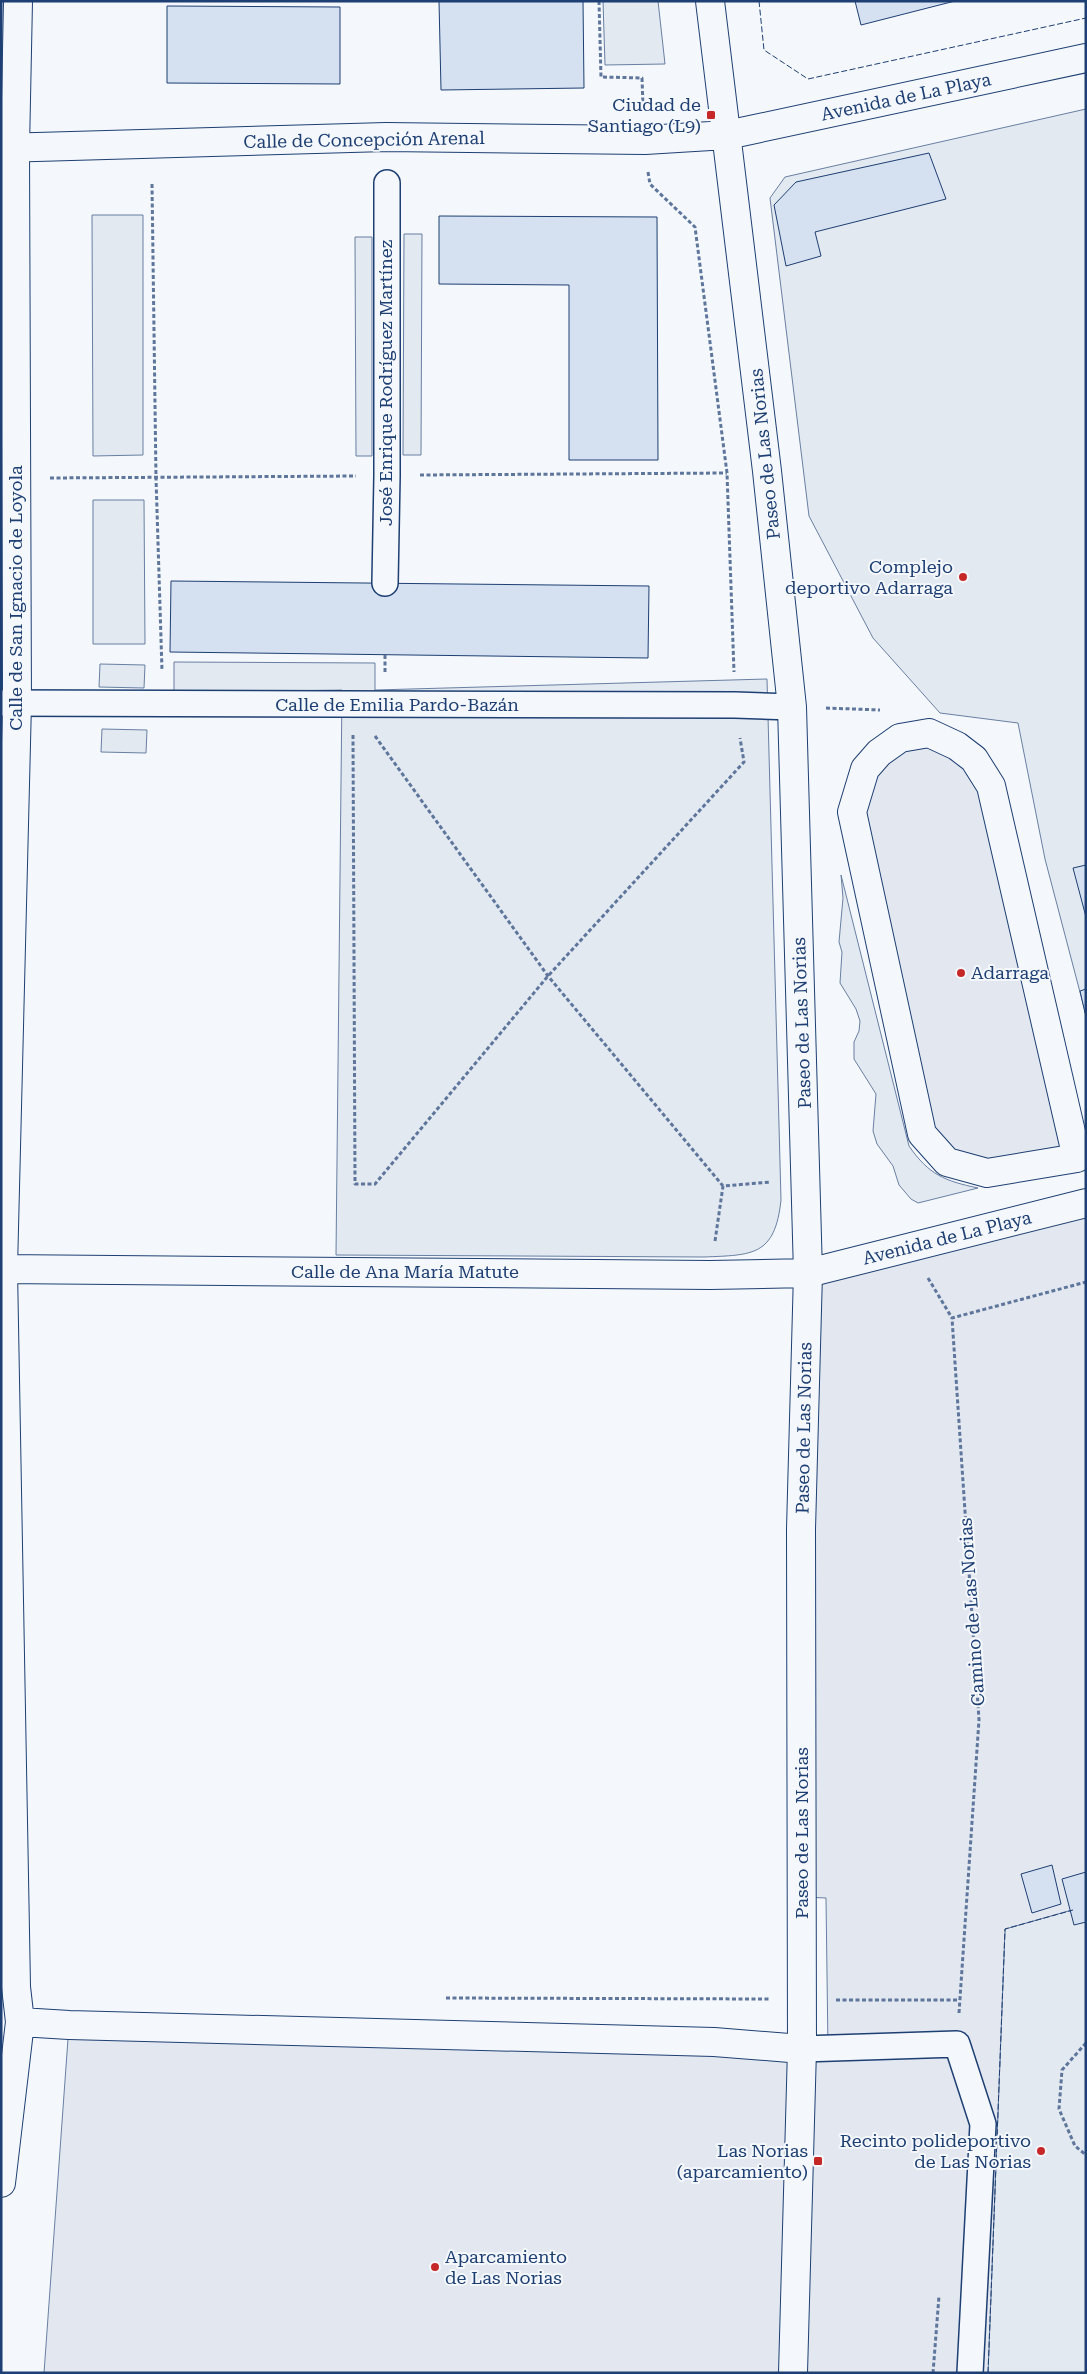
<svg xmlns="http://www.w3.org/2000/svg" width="1087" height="2374" viewBox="0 0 1087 2374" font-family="'Roboto Serif',serif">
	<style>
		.green { fill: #e3e9f0; stroke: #687fa3 }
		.parking { fill: #e3e8f0; stroke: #687fa3 }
		.building { fill: #d5e0f0; stroke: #1d3f73 }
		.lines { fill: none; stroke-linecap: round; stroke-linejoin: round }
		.pedestrian-casing { stroke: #1d3f73; stroke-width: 28 }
		.minor-casing { stroke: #1d3f73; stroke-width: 30 }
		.path { stroke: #5e769c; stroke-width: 3; stroke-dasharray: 4 2.5; stroke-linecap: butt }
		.pedestrian { stroke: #f4f7fb; stroke-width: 25 }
		.minor { stroke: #f4f7fb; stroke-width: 28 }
		.fence { stroke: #1d3f73; stroke-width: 1; stroke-dasharray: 6 2.5; stroke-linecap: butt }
		.poi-dot { fill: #c62828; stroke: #f4f7fb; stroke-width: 2 }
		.labels { text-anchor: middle; stroke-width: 4; stroke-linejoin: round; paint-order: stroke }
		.street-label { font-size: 18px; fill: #1d3f73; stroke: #f4f7fb }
		.poi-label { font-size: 18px; fill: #1d3f73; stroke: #f4f7fb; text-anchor: end }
	</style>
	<rect width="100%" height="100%" fill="#f4f7fb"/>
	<path class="green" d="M603 1H658L665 64 605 65Z
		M1086 109V1015L1045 859 1018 723 940 713 873 638 809 516 770 198 785 177Z
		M92 215H143V455L93 456Z
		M404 234H422L421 455H403Z
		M355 237H372V456H356Z
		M93 500H144L145 644H93Z
		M174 662 375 663V690L767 679 781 1200C775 1256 753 1255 704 1257L336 1255 342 690 174 693Z
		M100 664 145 665 144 688 99 687Z
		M102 729 147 730 146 753 101 752Z
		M841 875 909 1146C929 1175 945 1181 978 1188L918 1203 911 1199 899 1185 893 1166 877 1144 873 1131 876 1094 854 1059V1042L859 1031 860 1021 856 1009 840 983 842 952 839 942 843 898Z
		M1086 1906V2373H988L1005 1929Z"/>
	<path class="parking" d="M900 738 974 759 1077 1158 987 1173 933 1149 859 786Z
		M1086 1203V1906L1005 1929 988 2373H44L69 2025 828 2049 826 1898 803 1897 808 1273Z"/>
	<path class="building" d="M439 1H583L584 88 441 90Z
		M855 1H955L861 25Z
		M167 6 340 7V84L167 83Z
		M929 153 946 199 815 232 821 256 786 266 774 205 796 182Z
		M439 216 657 217 658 460H569V285L439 284Z
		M171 581 649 586 648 658 170 652Z
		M1086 865V917L1073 868Z
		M1086 989V1017L1080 991Z
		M1052 1865 1061 1904 1032 1913 1021 1874Z
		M1086 1872V1922L1074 1925 1062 1879Z"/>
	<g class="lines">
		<defs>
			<path id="pedestrian" d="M385 583 387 476V183
				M1 703 735 705 792 707
				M802 2049 957 2044 983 2124 970 2373"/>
			<path id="minor" d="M710 1 767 471 792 707 808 1273 801 1529 802 2049 793 2373
				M1 148 386 137 645 140 727 135 1086 58
				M929 733 957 746 974 759 991 786 1077 1158 987 1173 947 1162 922 1134 852 812 865 769 879 753 900 738Z
				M1 1269 710 1275 808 1273 1086 1203
				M20 2022 69 2025 714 2042 802 2049
				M1 2183 20 2022 16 1987 3 1269 17 703 15 148 18 1"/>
		</defs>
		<use href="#pedestrian" class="pedestrian-casing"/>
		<use href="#minor" class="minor-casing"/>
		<path class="path" d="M599 1 601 77 642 78 643 106
			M648 172 650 184 695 227 727 473 734 672
			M152 184 156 478 162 671
			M420 475 727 473
			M50 478 356 476
			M385 655V672
			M826 708 880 710
			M353 735 355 1184H375L548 976 744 762 740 738
			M375 736 548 976 723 1186
			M715 1241 723 1186 771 1182
			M928 1278 952 1318
			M446 1998 769 1999
			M836 2000H959
			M959 2013 979 1720 952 1318 1086 1282
			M1086 2043 1062 2070 1059 2109 1075 2146 1086 2155
			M933 2373 939 2296"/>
		<use href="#pedestrian" class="pedestrian"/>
		<use href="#minor" class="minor"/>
		<path class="fence" d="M759 1 764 50 808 79 1086 18
			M988 2373 1005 1929 1073 1910"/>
	</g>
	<g class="poi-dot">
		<rect x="706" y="110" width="10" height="10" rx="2.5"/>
		<circle cx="963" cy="577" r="5"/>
		<circle cx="961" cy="973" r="5"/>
		<circle cx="1041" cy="2151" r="5"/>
		<rect x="813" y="2156" width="10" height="10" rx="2.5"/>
		<circle cx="435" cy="2267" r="5"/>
	</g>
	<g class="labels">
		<g class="street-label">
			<text transform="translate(906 97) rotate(-12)" y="6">Avenida de La Playa</text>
			<text transform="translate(364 140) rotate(-1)" y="6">Calle de Concepción Arenal</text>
			<text transform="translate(386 383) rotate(-90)" y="6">José Enrique Rodríguez Martínez</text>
			<text transform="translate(765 454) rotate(-96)" y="6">Paseo de Las Norias</text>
			<text transform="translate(16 598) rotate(-90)" y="6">Calle de San Ignacio de Loyola</text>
			<text x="397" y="711">Calle de Emilia Pardo-Bazán</text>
			<text transform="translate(802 1023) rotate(-92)" y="6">Paseo de Las Norias</text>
			<text transform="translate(947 1238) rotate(-14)" y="6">Avenida de La Playa</text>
			<text x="405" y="1278">Calle de Ana María Matute</text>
			<text transform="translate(804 1428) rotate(-89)" y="6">Paseo de Las Norias</text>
			<text transform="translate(972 1612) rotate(-94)" y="6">Camino de Las Norias</text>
			<text transform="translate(802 1833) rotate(-90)" y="6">Paseo de Las Norias</text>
		</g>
		<g class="poi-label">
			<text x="701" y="111">Ciudad de<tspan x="701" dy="21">Santiago (L9)</tspan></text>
			<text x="953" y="573">Complejo<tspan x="953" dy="21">deportivo Adarraga</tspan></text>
			<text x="971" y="979" text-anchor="start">Adarraga</text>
			<text x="1031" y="2147">Recinto polideportivo<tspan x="1031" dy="21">de Las Norias</tspan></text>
			<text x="808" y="2157">Las Norias<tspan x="808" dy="21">(aparcamiento)</tspan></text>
			<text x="445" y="2263" text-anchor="start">Aparcamiento<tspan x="445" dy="21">de Las Norias</tspan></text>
		</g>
	</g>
	<rect width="1087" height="2374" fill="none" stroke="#1d3f73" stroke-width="5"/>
</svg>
